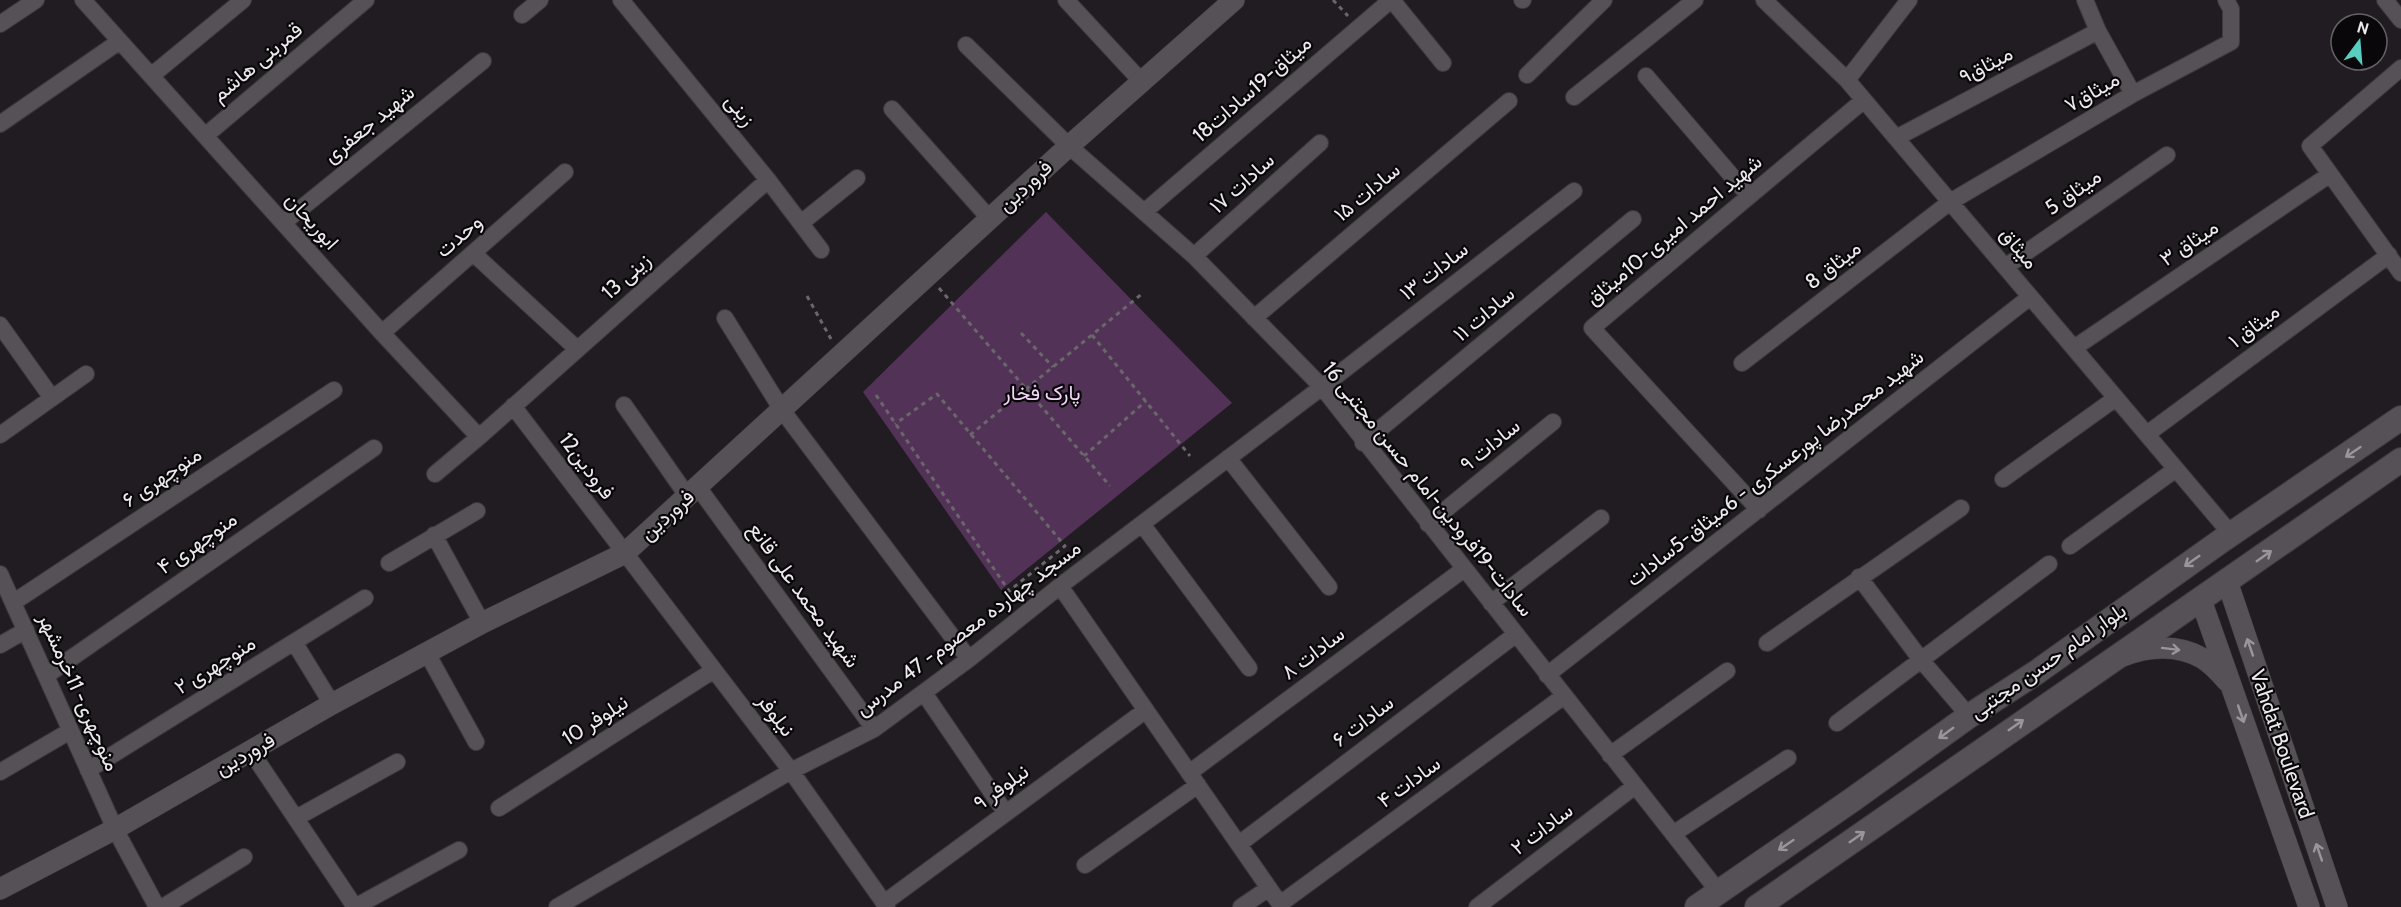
<svg xmlns="http://www.w3.org/2000/svg" width="2401" height="907" viewBox="0 0 2401 907" font-family="Cabin,Vazirmatn,sans-serif">
	<style>
		.green { fill: #523357 }
		.lines { fill: none; stroke-linecap: round; stroke-linejoin: round }
		.minor-casing { stroke: #3c393c; stroke-width: 18 }
		.tertiary-casing { stroke: #3c393c; stroke-width: 22 }
		.secondary-casing { stroke: #3c393c; stroke-width: 26 }
		.path { stroke: #6a676b; stroke-width: 3; stroke-dasharray: 4.5 4.5; stroke-linecap: butt }
		.minor { stroke: #555156; stroke-width: 16 }
		.tertiary { stroke: #555156; stroke-width: 21 }
		.secondary { stroke: #555156; stroke-width: 24 }
		.oneway { stroke: #99969a }
		.labels { text-anchor: middle; stroke-width: 4.5; stroke-linejoin: round; paint-order: stroke }
		.street-label { font-size: 21px; fill: #eceaed; stroke: #090709 }
		.park-label { font-size: 21px; fill: #f1d6f6; stroke: #090709 }
	</style>
	<rect width="100%" height="100%" fill="#201c21"/>
	<path class="green" d="M1046 212 1232 403 1001 590 863 392Z"/>
	<g class="lines">
		<defs>
			<path id="minor" d="M83 0 382 333 479 437 768 180
				M621 0 768 180 821 250
				M1066 0 1142 82
				M1392 0 1443 63
				M1522 0H1523
				M1764 0 1847 80 2231 534
				M2085 0 2098 31 2133 94
				M2385 0 2401 20
				M522 15 540 0
				M0 24 36 0
				M966 45 1069 146 1194 256 1322 387 1718 891
				M2401 68 2310 146 2401 273
				M1527 75 1604 0
				M151 76 243 0
				M1646 76 1749 196
				M1847 80 1909 0
				M1574 97 1695 0
				M892 109 990 219
				M0 124 120 41
				M205 136 366 0
				M1896 138 2098 31
				M1144 212 1391 0
				M283 223 483 61
				M801 223 857 178
				M473 253 577 349
				M1194 256 1320 143
				M2005 267 2167 155
				M725 318 782 410 969 659
				M1254 318 1509 101
				M0 325 52 398
				M382 333 565 172
				M2074 348 2329 175
				M1742 363 1950 202 2133 94 2231 42V9L2226 0
				M624 405 688 497
				M513 406 791 771 887 907
				M2147 434 2389 255
				M0 435 86 374
				M1363 443 1633 219
				M1228 458 1329 587
				M435 474 479 437
				M2003 479 2116 398
				M698 487 874 729
				M1759 510 1592 328 1864 100
				M1142 524 1249 668
				M1428 524 1553 422
				M434 535 482 623
				M2070 546 2176 469
				M389 563 477 511
				M0 574 115 829 157 907
				M1859 577 1922 661 1969 716
				M1060 586 1282 907
				M14 602 334 390
				M1491 603 1601 518
				M294 642 332 704
				M1767 643 1961 508
				M0 645 26 630
				M427 653 476 742
				M47 675 374 448
				M1547 675 2030 297
				M924 693 1005 812
				M1837 723 2049 564
				M250 750 355 907
				M1610 755 1727 671
				M88 770 365 598
				M0 772 70 731
				M1189 773 1464 569
				M499 808 714 670
				M296 818 397 762
				M1673 834 1788 758
				M1239 844 1515 635
				M1085 865 1198 785
				M884 903 1146 710
				M1280 904 1564 696
				M163 907 244 857
				M355 907 459 850
				M557 907 791 771 874 729 969 659 1060 586 1322 387 1574 191
				M1241 907 1269 888
				M1477 907 1635 786"/>
			<path id="tertiary" d="M2227 581 2337 907
				M2201 600 2309 907
				M2123 656C2148 646 2178 644 2202 658 2211 663 2220 673 2227 681
				M0 889 115 829 332 704 482 623 625 553 1069 146 1234 0"/>
			<path id="secondary" d="M1697 907 1852 800 1969 716 2037 672 2221 541 2401 418
				M1757 907 2401 460"/>
		</defs>
		<use href="#minor" class="minor-casing"/>
		<use href="#tertiary" class="tertiary-casing"/>
		<use href="#secondary" class="secondary-casing"/>
		<path class="path" d="M1333 0 1348 16
			M939 288 1110 486
			M807 296 831 339
			M1021 333 1053 367
			M1092 335 1190 456
			M876 395 1009 591 1065 546 937 394 895 424
			M970 435 1143 293
			M1084 456 1146 401"/>
		<use href="#minor" class="minor"/>
		<use href="#tertiary" class="tertiary"/>
		<use href="#secondary" class="secondary"/>
	</g>
	<defs><path id="oneway-shaft" d="M-6 0H5M1.5-3L5.5 0L1.5 3" fill="none" stroke-width="1.6" stroke-linecap="round" stroke-linejoin="round" transform="scale(1.5)"/></defs>
	<g class="oneway">
		<use href="#oneway-shaft" transform="translate(2353 452) rotate(146)"/>
		<use href="#oneway-shaft" transform="translate(2264 556) rotate(-35)"/>
		<use href="#oneway-shaft" transform="translate(2192 561) rotate(145)"/>
		<use href="#oneway-shaft" transform="translate(2250 647) rotate(-109)"/>
		<use href="#oneway-shaft" transform="translate(2171 649) rotate(7)"/>
		<use href="#oneway-shaft" transform="translate(2241 714) rotate(71)"/>
		<use href="#oneway-shaft" transform="translate(2016 725) rotate(-35)"/>
		<use href="#oneway-shaft" transform="translate(1946 733) rotate(144)"/>
		<use href="#oneway-shaft" transform="translate(1857 837) rotate(-35)"/>
		<use href="#oneway-shaft" transform="translate(1786 845) rotate(146)"/>
		<use href="#oneway-shaft" transform="translate(2319 852) rotate(-109)"/>
	</g>
	<g class="labels">
		<g class="street-label">
			<text transform="translate(257 62) rotate(-40)" y="7">قمربنی هاشم</text>
			<text transform="translate(1986 65) rotate(-28)" y="7">میثاق۹</text>
			<text transform="translate(1252 89) rotate(-41)" y="7">18میثاق-19سادات</text>
			<text transform="translate(2092 92) rotate(-30)" y="7">میثاق۷</text>
			<text transform="translate(740 110) rotate(51)" y="7">زینی</text>
			<text transform="translate(369 124) rotate(-39)" y="7">شهید جعفری</text>
			<text transform="translate(1242 183) rotate(-42)" y="7">سادات ۱۷</text>
			<text transform="translate(1025 186) rotate(-43)" y="7">فروردین</text>
			<text transform="translate(1367 192) rotate(-40)" y="7">سادات ۱۵</text>
			<text transform="translate(2073 192) rotate(-35)" y="7">میثاق 5</text>
			<text transform="translate(312 221) rotate(48)" y="7">ابوریحان</text>
			<text transform="translate(1674 230) rotate(-40)" y="7">شهید احمد امیری-10میثاق</text>
			<text transform="translate(459 236) rotate(-41)" y="7">وحدت</text>
			<text transform="translate(2189 243) rotate(-34)" y="7">میثاق ۳</text>
			<text transform="translate(2019 248) rotate(50)" y="7">میثاق</text>
			<text transform="translate(1833 265) rotate(-38)" y="7">میثاق 8</text>
			<text transform="translate(1434 271) rotate(-38)" y="7">سادات ۱۳</text>
			<text transform="translate(626 276) rotate(-42)" y="7">زینی 13</text>
			<text transform="translate(1484 314) rotate(-40)" y="7">سادات ۱۱</text>
			<text transform="translate(2254 326) rotate(-37)" y="7">میثاق ۱</text>
			<text transform="translate(1490 445) rotate(-39)" y="7">سادات ۹</text>
			<text transform="translate(587 466) rotate(53)" y="7">12فرودین</text>
			<text transform="translate(1775 468) rotate(-38)" y="7">شهید محمدرضا پورعسکری - 6میثاق-5سادات</text>
			<text transform="translate(162 477) rotate(-34)" y="7">منوچهری ۶</text>
			<text transform="translate(1428 489) rotate(51)" y="7">سادات-19فرودین-امام حسن مجتبی 16</text>
			<text transform="translate(667 515) rotate(-42)" y="7">فروردین</text>
			<text transform="translate(197 543) rotate(-35)" y="7">منوچهری ۴</text>
			<text transform="translate(804 595) rotate(54)" y="7">شهید محمد علی قانع</text>
			<text transform="translate(968 628) rotate(-37)" y="7">مسجد چهارده معصوم- 47 مدرس</text>
			<text transform="translate(1313 653) rotate(-37)" y="7">سادات ۸</text>
			<text transform="translate(2048 661) rotate(-35)" y="7">بلوار امام حسن مجتبی</text>
			<text transform="translate(215 665) rotate(-32)" y="7">منوچهری ۲</text>
			<text transform="translate(79 692) rotate(66)" y="7">منوچهری- 11خرمشهر</text>
			<text transform="translate(776 715) rotate(53)" y="7">نیلوفر</text>
			<text transform="translate(595 720) rotate(-33)" y="7">نیلوفر 10</text>
			<text transform="translate(1363 721) rotate(-37)" y="7">سادات ۶</text>
			<text transform="translate(2282 744) rotate(71)" y="7">Vahdat Boulevard</text>
			<text transform="translate(245 754) rotate(-30)" y="7">فروردین</text>
			<text transform="translate(1409 782) rotate(-36)" y="7">سادات ۴</text>
			<text transform="translate(1001 787) rotate(-36)" y="7">نیلوفر ۹</text>
			<text transform="translate(1542 829) rotate(-37)" y="7">سادات ۲</text>
		</g>
		<g class="park-label">
			<text x="1042" y="400">پارک فخار</text>
		</g>
	</g>
	<g transform="translate(2359 42) rotate(16)"><circle r="28" fill="#090709" stroke="#646264" stroke-width="1.5"/>
	<path d="M0-4.5L10 22L0 15L-10 22Z" fill="#58cec0"/>
	<text y="-9" font-size="16" font-weight="bold" text-anchor="middle" fill="#eceaed">N</text>
	</g>
</svg>
